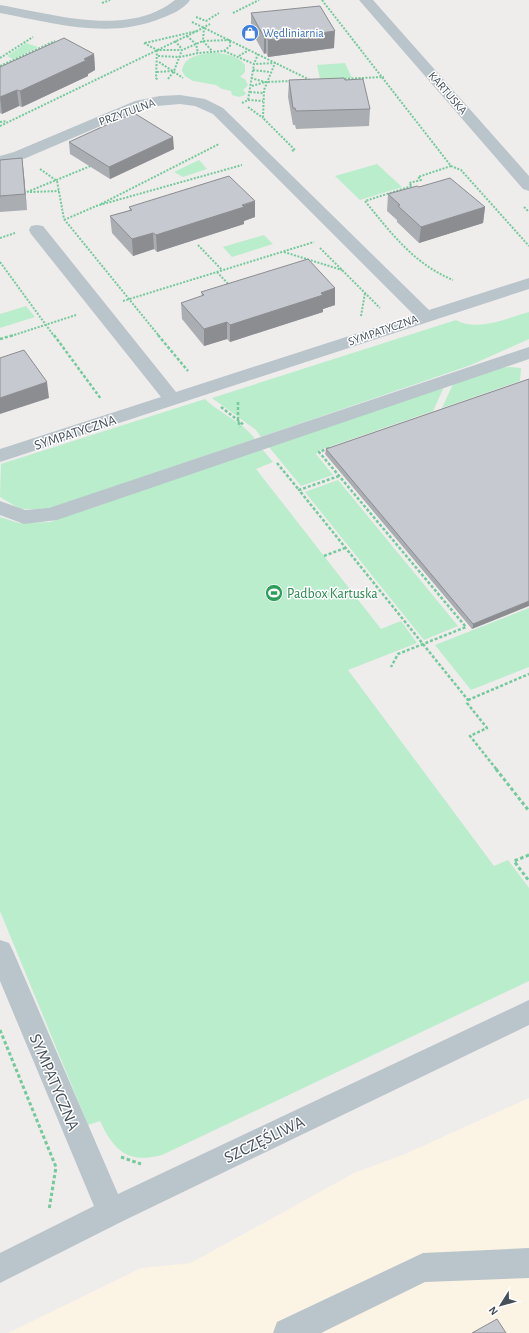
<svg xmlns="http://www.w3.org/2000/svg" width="529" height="1333" viewBox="0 0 529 1333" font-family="'Alegreya Sans',sans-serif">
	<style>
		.commercial { fill: #fbf3e4 }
		.green { fill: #baedcb }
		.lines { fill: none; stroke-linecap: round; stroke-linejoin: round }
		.path-far2 { stroke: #73ca9b; stroke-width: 2; stroke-dasharray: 2 1.5; stroke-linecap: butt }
		.path-far1 { stroke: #73ca9b; stroke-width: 2.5; stroke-dasharray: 3 2; stroke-linecap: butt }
		.path { stroke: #73ca9b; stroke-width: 3; stroke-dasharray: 3.5 2.5; stroke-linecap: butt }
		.minor { fill: #bac4cb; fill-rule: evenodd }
		.wall { fill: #aaadb2 }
		.shaded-wall { fill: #8b8d91 }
		.building { fill: #c6c9cf; stroke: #8b8d91 }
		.labels { text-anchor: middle; stroke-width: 3; stroke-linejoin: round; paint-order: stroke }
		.far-shop-label { font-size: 12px; fill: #366cbe; stroke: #fff; text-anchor: start }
		.far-street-label { font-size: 12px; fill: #455059; stroke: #fff }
		.street-label { font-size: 14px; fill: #455059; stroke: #fff }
		.leisure-label { font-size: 14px; fill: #27864d; stroke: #fff; text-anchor: start }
		.near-street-label { font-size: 17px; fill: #455059; stroke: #fff }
	</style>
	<rect width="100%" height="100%" fill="#efecec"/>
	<path class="commercial" d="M529 1098V1333H8L141 1268 191 1263 354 1173 405 1154Z"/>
	<path class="green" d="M26 43 38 47 13 59 7 56Z
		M209 53C223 53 236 54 245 65V72L240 77 245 79 248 85 243 90 246 93 245 95 239 97 232 95 231 91 222 89 216 85 193 81 185 76 182 71C184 57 197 55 209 53Z
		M345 63 352 78 320 79 317 65Z
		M199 160 207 169 183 177 174 172Z
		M377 164 402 187 360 200 335 176Z
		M264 235 273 244 232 257 223 247Z
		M26 306 35 317 0 328V314Z
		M529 312V339L471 365 261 437 256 430 212 398 456 320C477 332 508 318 529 312Z
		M510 367 521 368 520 381 442 408 453 384 498 368Z
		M444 387 433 411 320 450 316 454 333 475 301 486 269 447Z
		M205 399C220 414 242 421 255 439L48 509H20L0 497 1 464Z
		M262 449 273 462 256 469 381 629 401 621 417 643 348 670 494 866 508 860 529 888V981L162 1155C128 1164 114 1151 100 1121L88 1125 0 911V517L19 523 50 522Z
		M338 480 458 626 424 640 305 492Z
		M529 608V667L471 690 435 645Z"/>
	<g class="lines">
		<path class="path-far2" d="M322 0 451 166 461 170 529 246
			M102 3 110 0
			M233 13 259 0
			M196 17 206 21 219 13
			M192 22 312 81
			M204 27 203 41 212 51
			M187 36 196 44 198 53
			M175 41 182 49
			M144 43 157 50H182L203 41 230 40V46L224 51
			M145 43 197 31 210 24
			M157 50 156 78 158 80
			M158 56 180 57 198 53 224 51 254 64 275 63 264 90 263 118 295 150 291 151
			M239 56 249 50
			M0 58 33 37
			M159 62 183 78
			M0 66 55 41
			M253 70 270 72
			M157 72 173 71
			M251 78 265 82 292 81
			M168 79 174 71 182 50
			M341 79 384 77
			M252 86 265 82
			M250 92 263 93
			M248 100 263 101
			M242 103 248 100 254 64 258 54
			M248 107 263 118
			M0 122 7 121
			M0 126 197 31
			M451 166 418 177 421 180 409 183 412 186 365 201C391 233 414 264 453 280
			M40 169 57 181 64 219 159 336
			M27 192 93 165
			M30 192 59 191
			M101 204 219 144
			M96 206 242 165
			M524 207 529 212
			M64 220 96 206
			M0 238 15 233
			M198 245 222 270
			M320 248 380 308
			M284 252 342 270
			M0 262 54 336
			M217 272 230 286
			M123 301 314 242
			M361 316 365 293
			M11 336 76 315"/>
		<path class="path-far1" d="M54 335 101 399
			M158 335 188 371
			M0 339 14 335
			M238 402V420L240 427
			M221 407 244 425
			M329 448 319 452 466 627 398 654 391 667
			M277 463 299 490
			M339 476 299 490 468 700 467 703 487 728 470 736 497 770
			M324 556 345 548
			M468 700 529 674"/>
		<path class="path" d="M496 769 529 811
			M529 855 514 861 529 881
			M0 1030 56 1167 49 1210
			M121 1157 141 1164"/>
		<path class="minor" d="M175 0H190C184 9 172 14 162 18 109 40 54 23 0 13V5C53 14 128 38 175 0Z
			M359 0H373L529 176V191L523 189Z
			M180 95 205 99 223 108 429 310 529 278V289L0 462V449L161 397 31 234 29 230 31 226 37 225 43 226 176 392 414 315 213 114 195 106 180 104 145 107 26 158 0 166V156L14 152 135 101 160 96Z
			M529 347V359L57 520 24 524 0 515V501L25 510 49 508Z
			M0 940 9 943 13 951 118 1194 529 1000V1025L121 1222 0 1283V1253L94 1206 0 981Z
			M529 1248V1278L425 1282 321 1333H273L277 1322 423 1253Z"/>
	</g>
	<path class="wall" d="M251 13 334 48 268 57 266 53 264 54 251 30Z
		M94 54 95 70 88 74V76L22 107 19 106 2 114 0 113V67Z
		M289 80H345L370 109 369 126 296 129 295 125H293L288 97Z
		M69 142 174 149 110 179 70 154Z
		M22 158 27 210 0 212V160Z
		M419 187 485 207 483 223 419 243 397 222V220L387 211 388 194Z
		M129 207 255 217 244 221V224L157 252 154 249 133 256 112 233 110 216 130 210Z
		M335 288V305L323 309V312L230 342 227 339 204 346 182 319 181 303 202 296 201 292Z
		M529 379 472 629 325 454 326 449Z"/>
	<path class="shaded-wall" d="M335 31 334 48 268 57V40Z
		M264 37H266V53L264 54Z
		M94 54 95 70 88 74V76L22 107 20 91Z
		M17 90 19 106 2 114 0 97Z
		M173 137 174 149 110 179 109 167Z
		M22 158 24 175 27 210 25 194Z
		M255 201V217L244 221V224L157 252 156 235Z
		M485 207 483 223 419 243 421 227Z
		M153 233 154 249 133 256 132 239Z
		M335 288V305L323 309V312L230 342V325Z
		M227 322V339L204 346V329Z
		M47 382 49 398 0 414V398Z
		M529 601V606L472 629 473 624Z"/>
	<path class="building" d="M320 6 335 31 268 40 266 37H264L251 13Z
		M64 38 94 54 84 59 87 60 20 91 17 90 0 97V67Z
		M344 78 345 80 363 79 370 109 296 111 295 108H293L289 80Z
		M134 113 173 137 109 167 69 142 115 121Z
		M22 158 25 194 0 196V160Z
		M229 176 255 201 242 205 244 207 156 235 153 233 132 239 110 216 132 210 129 207Z
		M450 178 485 207 421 227 398 206 400 205 388 194 417 186 419 187Z
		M308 259 335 288 321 293 323 295 230 325 227 322 204 329 181 303 204 295 201 292Z
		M24 350 47 382 0 398V358Z
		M529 379V601L473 624 326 449Z
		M497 1319 506 1333H472Z"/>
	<defs>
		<symbol id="shop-disc" viewBox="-11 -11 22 22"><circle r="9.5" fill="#3f7fe0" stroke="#fff"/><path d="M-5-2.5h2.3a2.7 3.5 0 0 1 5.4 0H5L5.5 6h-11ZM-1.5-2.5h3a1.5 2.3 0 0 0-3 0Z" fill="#fff"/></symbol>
		<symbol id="stadium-disc" viewBox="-11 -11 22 22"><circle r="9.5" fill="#2e9e5b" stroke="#fff"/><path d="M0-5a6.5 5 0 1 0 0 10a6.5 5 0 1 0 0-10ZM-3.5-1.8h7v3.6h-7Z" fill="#fff"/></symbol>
	</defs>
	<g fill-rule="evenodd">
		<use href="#shop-disc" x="240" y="23" width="20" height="20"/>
		<use href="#stadium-disc" x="264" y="583" width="20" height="20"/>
	</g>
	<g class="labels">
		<g class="far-shop-label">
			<text x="263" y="37">Wędliniarnia</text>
		</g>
		<g class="far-street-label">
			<text transform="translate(448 93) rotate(49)" y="4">KARTUSKA</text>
			<text transform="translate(127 112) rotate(-20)" y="4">PRZYTULNA</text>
			<text transform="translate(383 330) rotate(-19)" y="4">SYMPATYCZNA</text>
		</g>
		<g class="street-label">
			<text transform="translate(75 432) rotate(-18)" y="5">SYMPATYCZNA</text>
		</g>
		<g class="leisure-label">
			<text x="287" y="598">Padbox Kartuska</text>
		</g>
		<g class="near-street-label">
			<text transform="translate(55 1082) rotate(67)" y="6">SYMPATYCZNA</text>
			<text transform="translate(264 1139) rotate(-26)" y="6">SZCZĘŚLIWA</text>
		</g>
	</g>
	<g transform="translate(501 1305) rotate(233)" stroke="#ffffff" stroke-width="3" paint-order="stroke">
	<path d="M0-3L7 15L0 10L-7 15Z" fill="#455059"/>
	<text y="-6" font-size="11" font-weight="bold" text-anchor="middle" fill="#455059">N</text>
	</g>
</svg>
